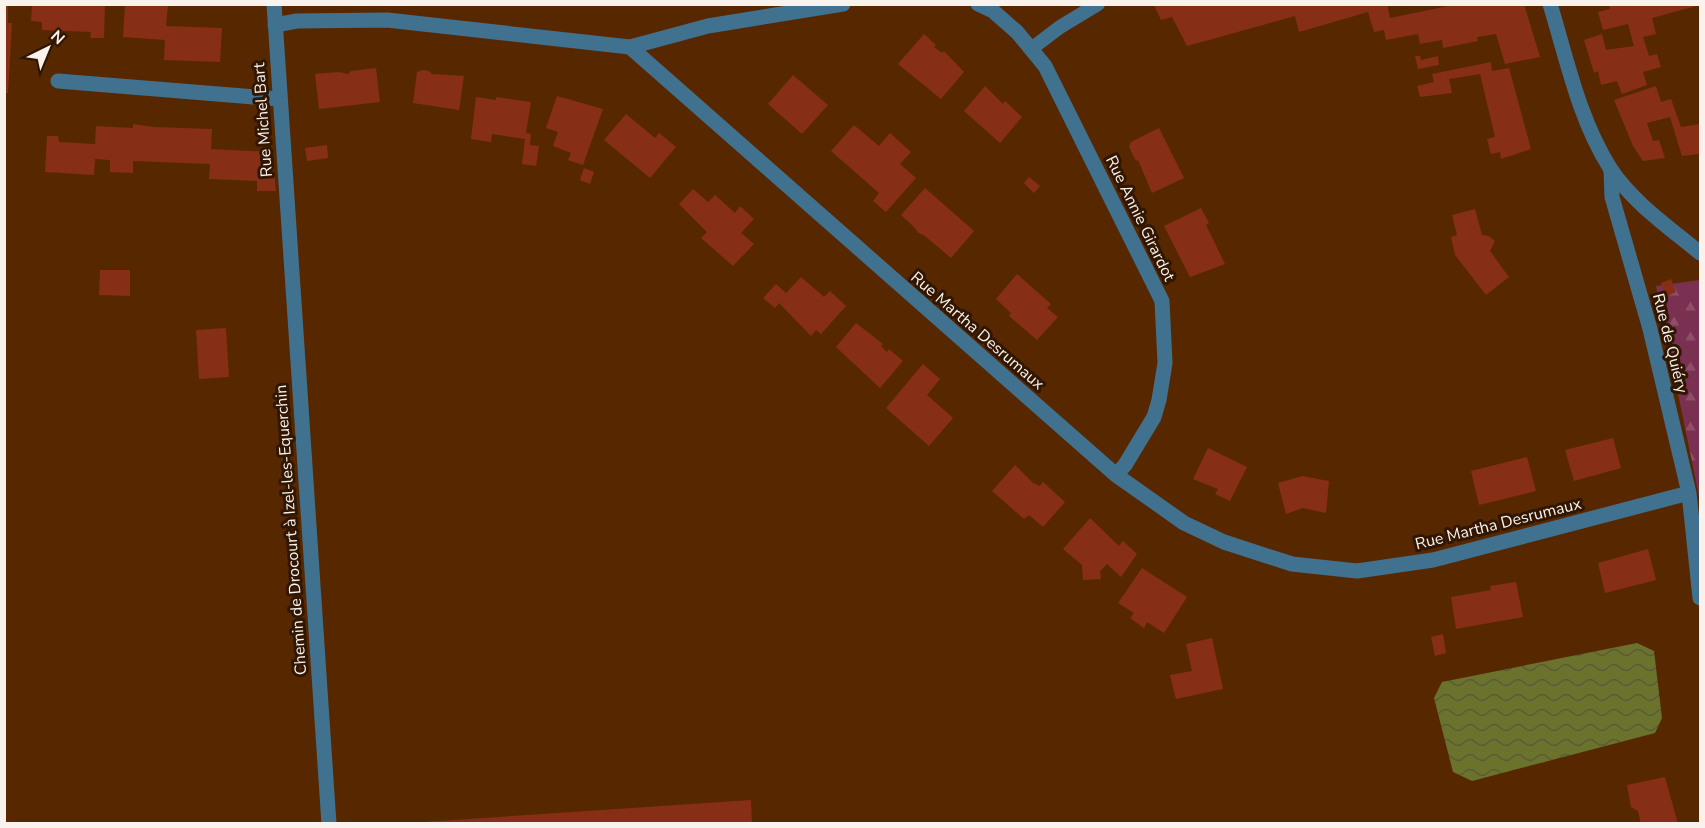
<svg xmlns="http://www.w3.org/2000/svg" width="1705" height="828" viewBox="0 0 1705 828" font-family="'Nunito Sans',sans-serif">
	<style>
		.forest { fill: url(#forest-firs) }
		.water { fill: url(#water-waves) }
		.building { fill: #872e17 }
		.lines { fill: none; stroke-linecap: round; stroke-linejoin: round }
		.service { stroke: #40728f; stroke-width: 14 }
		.minor { stroke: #40728f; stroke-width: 15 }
		.tertiary { stroke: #40728f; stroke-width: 15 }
		.labels { text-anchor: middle; stroke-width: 6; stroke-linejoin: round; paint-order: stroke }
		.street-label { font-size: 16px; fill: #f9f2ed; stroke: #311602 }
	</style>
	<defs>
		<pattern id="forest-firs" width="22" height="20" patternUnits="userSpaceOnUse" patternTransform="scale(1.5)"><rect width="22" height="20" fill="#7a3050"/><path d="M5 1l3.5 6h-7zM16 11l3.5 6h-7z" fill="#8e4e6a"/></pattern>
		<pattern id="water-waves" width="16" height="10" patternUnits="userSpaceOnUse" patternTransform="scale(1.5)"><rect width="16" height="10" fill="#6a722c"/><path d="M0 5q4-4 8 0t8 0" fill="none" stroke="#595b3b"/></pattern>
	</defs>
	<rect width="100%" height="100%" fill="#572800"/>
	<path class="forest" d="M1700 280V501L1656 286Z"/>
	<path class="water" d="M1637 643 1654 651 1662 718 1655 733 1472 781 1453 772 1434 698 1442 682Z"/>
	<path class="building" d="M4 4H8V23H12L8 93H4Z
		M32 4H105L104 38H90L91 32 42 30V22L31 21Z
		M125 4 168 5 166 26 222 28 220 62 164 60 165 40 123 37Z
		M1387 4 1390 18 1458 4H1524L1540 57 1505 64 1496 34 1477 37 1478 41 1443 48 1442 40 1420 44 1418 34 1386 40 1384 30 1374 32 1368 12 1299 32 1295 16 1187 46 1172 17 1161 20 1154 5Z
		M1609 4H1700V5L1652 18 1656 34 1643 37 1649 56 1657 54 1661 67 1643 72 1647 85 1622 94 1617 81 1601 85 1598 71 1594 73 1584 40 1602 34 1606 50 1634 46 1628 24 1603 30 1598 12 1610 9Z
		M924 34 936 45 934 47 942 53 944 51 964 72 941 99 898 64Z
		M1415 56H1420L1421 60 1438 56 1439 65 1418 69Z
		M1491 62 1492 71 1509 68 1531 149 1501 159 1500 152 1491 154 1487 139 1495 137 1480 74 1449 79 1452 93 1420 97 1417 86 1434 82 1432 74Z
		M376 68 380 102 319 109 315 74 339 72 348 74 351 71Z
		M422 70 429 71 432 74 464 76 459 110 413 103 417 72Z
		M793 75 828 105 802 134 768 104Z
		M985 86 1003 104 1005 101 1022 117 1000 143 964 111Z
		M1656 86 1661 102 1671 99 1681 127 1700 124V154L1682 156 1670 117 1647 123 1653 141 1659 140 1665 158 1643 161 1633 146 1614 100Z
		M557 96 603 109 583 165 568 160 571 153 553 146 558 132 546 128Z
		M476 97 496 100V97L531 102 526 133 531 134 530 145 539 146 536 166 522 164 525 139 492 134 491 142 471 139Z
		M626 114 655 138 659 133 676 147 650 178 604 140Z
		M133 124 154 127 212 129 211 149 272 152 276 191H257V181L209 179 210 164 133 161V173L110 172V160L95 159 94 175 45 172 47 136H58L59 142 95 144 96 126 133 128Z
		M854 125 879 146 890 133 911 152 900 164 916 178 886 212 873 201 879 193 831 151Z
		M1159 128 1184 178 1152 193 1138 160 1136 161 1129 147 1131 142Z
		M327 145 328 158 307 161 305 148Z
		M584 168 594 172 590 184 580 180Z
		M1029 177 1040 186 1034 193 1024 183Z
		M925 188 974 231 951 258 925 236 917 232 916 229 901 215Z
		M693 189 708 202 715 195 735 213 740 206 754 219 741 233 754 244 733 266 701 238 707 232 679 204Z
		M1201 208 1209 223 1206 225 1225 264 1190 277 1164 226Z
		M1475 209 1482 235 1489 236 1495 241 1490 251 1509 277 1486 295 1455 255 1451 237 1457 235 1452 215Z
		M100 270H130V296L99 295Z
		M1017 274 1051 304 1047 308 1058 317 1037 340 1009 316 1011 313 996 299Z
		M801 277 824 297 830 291 846 306 821 334 816 330 811 336 779 303 775 308 763 298 776 284 786 293Z
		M1671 279 1676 292 1666 297 1661 283Z
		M856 323 883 344 881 346 887 352 889 349 903 361 880 388 836 347Z
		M226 328 229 377 199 379 196 330Z
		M923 364 940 379 927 395 953 418 929 446 886 408Z
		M1613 438 1621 468 1574 481 1565 450Z
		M1208 448 1247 467 1230 501 1215 494 1218 489 1193 479Z
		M1527 457 1536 491 1479 505 1471 471Z
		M1015 465 1033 483 1040 486 1043 482 1065 502 1043 527 1029 515 1024 519 992 491Z
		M1302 476 1329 481 1326 513 1303 508 1286 514 1278 483Z
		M1090 518 1119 546 1123 541 1137 554 1121 577 1107 564 1100 571 1101 579 1083 580 1082 565 1063 549Z
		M1648 549 1656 580 1605 593 1598 563Z
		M1142 568 1187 597 1164 633 1147 622 1144 628 1130 618 1134 613 1118 603Z
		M1516 582 1523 617 1456 629 1451 597 1491 590 1490 586Z
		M1443 634 1446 653 1435 656 1431 637Z
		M1212 638 1223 689 1176 699 1170 675 1192 671 1186 644Z
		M1665 777 1678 824H1641L1638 811 1631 807 1627 785Z
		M751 800 752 824H424V822Z"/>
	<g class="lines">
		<path class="service" d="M1031 49 1060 27 1098 4"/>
		<path class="minor" d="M274 4 329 824
			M978 4 993 11 1017 32 1045 66 1162 301 1165 363 1159 400 1154 417 1125 465 1116 475
			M275 25 297 21 387 20 630 47 1116 475 1184 523 1224 542 1292 564 1357 571 1433 560 1689 493
			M630 47 708 26 843 4
			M58 81 279 99
			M1611 170 1612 197 1650 329 1689 493 1700 598"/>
		<path class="tertiary" d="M1550 4C1567 60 1579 119 1610 168 1632 202 1670 228 1700 253"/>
	</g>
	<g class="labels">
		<g class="street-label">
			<text transform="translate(262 120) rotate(-94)" y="6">Rue Michel Bart</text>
			<text transform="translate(1141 218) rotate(64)" y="6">Rue Annie Girardot</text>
			<text transform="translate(978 330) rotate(41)" y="6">Rue Martha Desrumaux</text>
			<text transform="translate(1671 343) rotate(76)" y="6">Rue de Quiéry</text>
			<text transform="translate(1498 523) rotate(-14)" y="6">Rue Martha Desrumaux</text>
			<text transform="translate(290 530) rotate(-94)" y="6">Chemin de Drocourt à Izel-les-Equerchin</text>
		</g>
	</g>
	<rect width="1705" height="828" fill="none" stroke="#f9f2ed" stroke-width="12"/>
	<g transform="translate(48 48) rotate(43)" stroke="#311602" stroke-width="4.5" paint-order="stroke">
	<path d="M0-4.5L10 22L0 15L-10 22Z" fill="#f9f2ed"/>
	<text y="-9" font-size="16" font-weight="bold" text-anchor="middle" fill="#f9f2ed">N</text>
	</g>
</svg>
